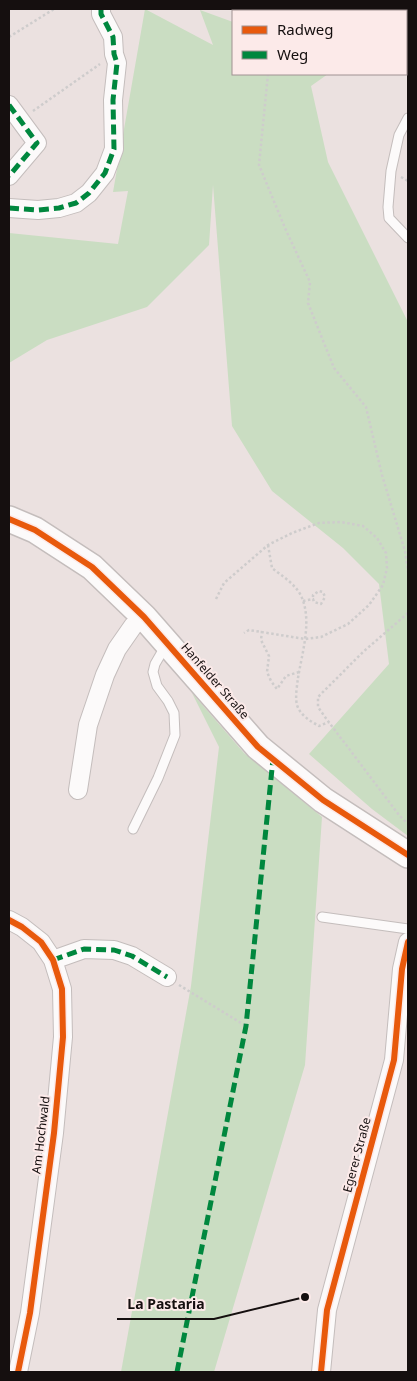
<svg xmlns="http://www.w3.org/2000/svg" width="417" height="1381" viewBox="0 0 417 1381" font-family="'Noto Sans',sans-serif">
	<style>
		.green { fill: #caddc2 }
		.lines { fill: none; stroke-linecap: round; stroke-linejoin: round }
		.lane-casing { stroke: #c4bdbc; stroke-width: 11 }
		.street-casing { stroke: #c4bdbc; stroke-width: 20 }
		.secondary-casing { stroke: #c4bdbc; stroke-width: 28 }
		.path { stroke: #cecccc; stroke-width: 2.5; stroke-dasharray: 2.5 2.5; stroke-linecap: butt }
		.lane { stroke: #fcfafa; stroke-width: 9 }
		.street { stroke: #fcfafa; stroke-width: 18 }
		.secondary { stroke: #fcfafa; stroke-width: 25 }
		.quiet { stroke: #00873e; stroke-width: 5; stroke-dasharray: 10 5; stroke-linecap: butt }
		.cycleway-casing { stroke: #fceae9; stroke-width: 9 }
		.cycleway { stroke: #e8590c; stroke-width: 6 }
		.labels { text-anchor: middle; stroke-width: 4; stroke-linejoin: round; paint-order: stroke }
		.street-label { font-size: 12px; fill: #150f0f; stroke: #fceae9 }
		.leader { fill: none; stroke: #150f0f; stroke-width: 2 }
		.callout-dot { fill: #150f0f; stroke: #fceae9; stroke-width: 2 }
		.callout-label { font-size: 14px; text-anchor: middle; font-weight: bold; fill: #150f0f; stroke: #fceae9; stroke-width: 4; stroke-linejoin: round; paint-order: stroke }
	</style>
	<rect width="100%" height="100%" fill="#ebe1e0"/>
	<path class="green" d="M145 9 213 45 200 10 233 22V74H328L311 86 328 162 408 322V836L372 809 309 754 389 664 379 584 343 548 272 491 232 426 213 185 209 245 147 307 47 340 9 363V233L118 244 128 191 113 192Z
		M272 9H408V15L406 17V11H269Z
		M192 693 244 753 322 817 305 1065 214 1372H121L191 986 219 747Z"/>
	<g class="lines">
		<defs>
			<path id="lane" d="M408 118 399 135 391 171 388 207 389 218 408 238
				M133 829 158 778 175 735 174 713 168 701 157 686 153 672 155 664 166 645
				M322 917 408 929"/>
			<path id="street" d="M9 105 37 143 9 176
				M9 208 38 210 59 208 76 203 89 193 105 173 114 149 113 100 117 63 114 54 113 37 101 14V9
				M78 790 88 725 105 675 117 649 133 626 144 617
				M9 920 22 927 41 942 53 960 62 989 63 1037 54 1133 30 1313 18 1372
				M53 960 84 949 114 950 132 956 167 977
				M321 1372 327 1310 394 1060 402 969 408 942"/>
			<path id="secondary" d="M9 519 35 530 92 567 144 617 258 747 323 800 408 855"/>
		</defs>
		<use href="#lane" class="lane-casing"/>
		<use href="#street" class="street-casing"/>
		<use href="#secondary" class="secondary-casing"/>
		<path class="path" d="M9 37 54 9
			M268 74 259 165 285 228 310 282 308 303 334 368 366 407 382 475 405 551 408 572
			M33 111 100 64
			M401 177 408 181
			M268 545 272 568C282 576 297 585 302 598 312 622 302 653 298 678 297 686 295 697 297 705 300 715 310 721 319 726L329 722
			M216 599 224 583 268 545 292 533 319 523 341 522 363 526 377 538 386 553 387 568 383 585 369 605 348 624 321 637 305 639 249 630 244 633
			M303 601 313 599 314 602 321 604 325 597 323 592 319 591 313 595V599
			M408 613 363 652 318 697V707L325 717 399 815 408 824
			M262 631 261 640 269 656 267 672 271 681 277 689 286 676 299 672
			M179 985 246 1026"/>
		<use href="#lane" class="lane"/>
		<use href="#street" class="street"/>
		<use href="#secondary" class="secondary"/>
		<path class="quiet" d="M271 11 272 9
			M9 105 37 143 9 176
			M9 208 38 210 59 208 76 203 89 193 105 173 114 149 113 100 117 63 114 54 113 37 101 14V9
			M53 960 84 949 114 950 132 956 167 977
			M177 1372 246 1026 273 759"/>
		<defs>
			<path id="cycleway" d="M9 519 35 530 92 567 144 617 258 747 323 800 408 855
				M9 920 22 927 41 942 53 960 62 989 63 1037 54 1133 30 1313 18 1372
				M321 1372 327 1310 394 1060 402 969 408 942"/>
		</defs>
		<use href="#cycleway" class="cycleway-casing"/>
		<use href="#cycleway" class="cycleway"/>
	</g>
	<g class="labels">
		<g class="street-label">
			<text transform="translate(215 681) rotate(49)" y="4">Hanfelder Straße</text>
			<text transform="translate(41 1135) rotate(-83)" y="4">Am Hochwald</text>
			<text transform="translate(357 1155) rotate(-75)" y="4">Egerer Straße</text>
		</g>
	</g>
	<path class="leader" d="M305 1297L214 1319H117"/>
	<circle class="callout-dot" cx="305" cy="1297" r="5"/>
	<g class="callout-label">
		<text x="166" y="1309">La Pastaria</text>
	</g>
	<rect width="417" height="1381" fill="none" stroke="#150f0f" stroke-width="20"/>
	<rect x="232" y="10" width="175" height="65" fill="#fceae9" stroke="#a09292"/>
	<rect x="242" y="26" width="25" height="8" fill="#e8590c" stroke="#a09292"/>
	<text x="277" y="35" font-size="15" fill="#150f0f">Radweg</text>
	<rect x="242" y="51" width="25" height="8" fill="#00873e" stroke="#a09292"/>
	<text x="277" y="60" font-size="15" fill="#150f0f">Weg</text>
</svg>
